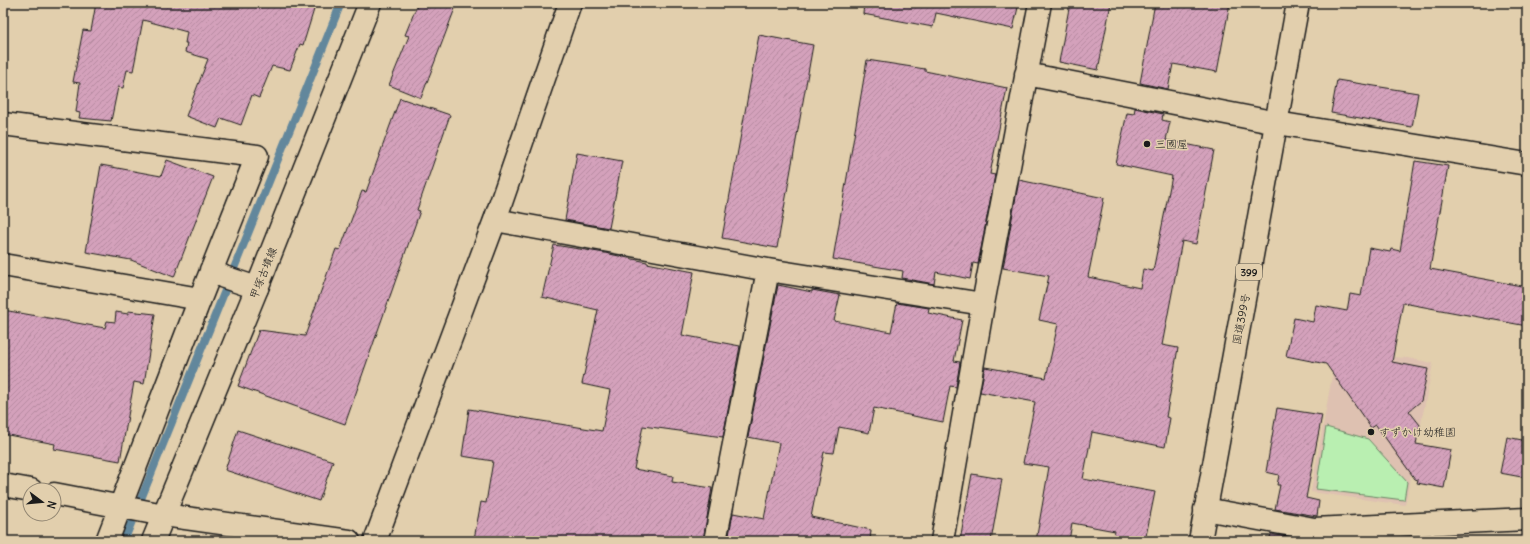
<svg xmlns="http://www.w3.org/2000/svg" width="1530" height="544" viewBox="0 0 1530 544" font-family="Delius,'Klee One',sans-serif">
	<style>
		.built { fill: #dec1b1 }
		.pitch { fill: #b9efb1; stroke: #6a8666 }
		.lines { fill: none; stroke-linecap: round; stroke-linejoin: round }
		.stream { stroke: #62879c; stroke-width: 8 }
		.building { fill: url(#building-hatch); stroke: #1c1c1c }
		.minor-casing { stroke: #1c1c1c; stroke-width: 25 }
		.major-casing { stroke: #1c1c1c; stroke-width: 25 }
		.highway-casing { stroke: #1c1c1c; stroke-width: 25 }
		.minor { stroke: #e2cfad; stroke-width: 22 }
		.major { stroke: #e2cfad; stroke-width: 22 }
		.highway { stroke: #e2cfad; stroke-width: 22 }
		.poi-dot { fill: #1c1c1c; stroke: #e2cfad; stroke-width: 1.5 }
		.labels { text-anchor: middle; stroke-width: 3; stroke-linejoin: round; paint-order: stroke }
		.shield { fill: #e2cfad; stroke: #575248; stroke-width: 1 }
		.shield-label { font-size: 10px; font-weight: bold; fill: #1c1c1c }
		.poi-label { font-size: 11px; fill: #1c1c1c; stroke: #e2cfad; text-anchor: start }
		.street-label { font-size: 11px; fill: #1c1c1c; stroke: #e2cfad }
	</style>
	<defs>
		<pattern id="building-hatch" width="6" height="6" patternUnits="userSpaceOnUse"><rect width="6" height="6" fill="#d4a1bb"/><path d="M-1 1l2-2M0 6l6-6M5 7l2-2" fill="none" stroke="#b58aa0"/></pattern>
	</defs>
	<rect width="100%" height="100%" fill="#e2cfad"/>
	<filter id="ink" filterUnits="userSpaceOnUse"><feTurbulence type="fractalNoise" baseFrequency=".025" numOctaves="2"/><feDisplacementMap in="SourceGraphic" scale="8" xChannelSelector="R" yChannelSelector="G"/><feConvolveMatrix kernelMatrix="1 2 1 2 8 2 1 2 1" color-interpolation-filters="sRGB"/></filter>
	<g filter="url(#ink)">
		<path class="built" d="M1348 354 1407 358 1433 363 1405 505 1311 492 1333 371Z"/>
		<path class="pitch" d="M1326 427 1368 439 1407 482 1404 500 1316 489Z"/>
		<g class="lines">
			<path class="stream" d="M124 541 341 3"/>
		</g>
		<path class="building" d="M96 3H316L303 45 300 44 290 70 272 66 259 98 252 95 241 125 221 118 217 128 186 116 208 59 185 52 187 43H185L187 32 143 20 133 71 127 70 123 88 118 87 111 121 79 118 80 113 76 112 80 83 73 82 83 30 91 31Z
			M418 3H457L421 98 389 85 409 36 405 35Z
			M864 3H1019L1013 29 936 13 933 27 863 14Z
			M1070 3H1111L1098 70 1059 62Z
			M1155 3H1230L1217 72 1173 64 1168 89 1140 83Z
			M759 35 813 45 777 248 722 238Z
			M867 60 925 69V71L1007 88 990 174 995 175 978 264 973 263 970 279 936 272 934 284 902 278 903 271 833 259Z
			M1337 80 1418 93 1412 127 1331 113Z
			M400 98 450 115 417 210 420 211 345 424 238 386 259 330 305 336 336 249 340 250 362 191 366 192Z
			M1135 108 1163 114 1162 120 1170 122 1166 140 1214 150 1196 244 1182 241 1162 345 1178 348 1166 417 1170 418 1165 447 1092 432 1083 479 1155 492 1145 541H1113L1115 531 1072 523 1069 541H1036L1049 467 1023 463 1035 402 980 392 985 367 1046 378 1058 324 1039 320 1049 276 1003 268 1019 180 1104 198 1088 277 1140 288 1143 269 1153 271 1172 176 1116 164 1127 113 1134 114Z
			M577 153 622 161 609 228 565 220Z
			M167 160 213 177 174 277 131 260 86 252 101 165 161 176Z
			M1415 161 1448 166 1430 269 1527 287V326L1403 303 1392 362 1428 369 1421 401 1409 411 1420 425 1416 444 1451 450 1444 488 1417 483 1418 480 1415 479 1376 425 1371 428 1326 364 1286 356 1294 318 1313 322 1316 305 1347 311 1350 294 1361 296 1369 248 1390 252 1391 249 1400 251Z
			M554 245 605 253 647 262V263L694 272 682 335 740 346 723 437 643 426 634 469 673 476 672 482 712 488 703 541H486L474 539 481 502 486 503 493 461 462 456 469 409 602 431 610 390 582 384 598 310 542 297Z
			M778 285 812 292V290L840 295 834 321 891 332 897 303 929 308 928 313 962 320 954 361 960 362 956 387 950 386 943 422 874 408 869 433 839 427 834 453 824 452 811 517 871 530 870 541H728L733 513 764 519 779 443 748 437Z
			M3 310 105 328 107 321 115 322 116 312 128 314V311L155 314 144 384 134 382 120 461 54 449 55 444 3 434Z
			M1277 408 1322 415 1306 498 1319 501 1317 516 1275 509 1280 485H1277L1279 475 1266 472Z
			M238 430 333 461 319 501 225 470Z
			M1507 437 1527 441V478L1500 473Z
			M972 474 1002 479 991 541H960Z
			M1271 534 1310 541H1269Z"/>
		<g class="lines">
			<defs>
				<path id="minor" d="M1026 74 1277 123 1527 164
					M3 124 257 156 200 299 107 541
					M495 220 768 270 983 304
					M3 265 200 299
					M211 270 224 277 257 288
					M3 485 31 490
					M54 494 164 515 349 541
					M1205 509 1314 529 1527 519
					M375 541 495 220 570 3
					M715 541 768 270
					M942 541 983 304 1040 3"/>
				<path id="major" d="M153 541 257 288 370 3"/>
				<path id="highway" d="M1200 541 1298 3"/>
			</defs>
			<use href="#minor" class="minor-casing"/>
			<use href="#major" class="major-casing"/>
			<use href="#highway" class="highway-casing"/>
			<use href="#minor" class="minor"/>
			<use href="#major" class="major"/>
			<use href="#highway" class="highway"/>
		</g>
	</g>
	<g class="poi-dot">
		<circle cx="1147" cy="144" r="4"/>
		<circle cx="1371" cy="432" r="4"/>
	</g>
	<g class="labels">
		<rect class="shield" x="1236" y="264" width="26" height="16" rx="3"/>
		<g class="shield-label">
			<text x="1249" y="276">399</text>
		</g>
		<g class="poi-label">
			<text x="1155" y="148">三國屋</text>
			<text x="1379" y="436">すずかけ幼稚園</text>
		</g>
		<g class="street-label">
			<text transform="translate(263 273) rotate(-68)" y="4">甲塚古墳線</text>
			<text transform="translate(1241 319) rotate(-79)" y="4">国道399号</text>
		</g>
	</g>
	<rect width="1530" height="544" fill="none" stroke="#e2cfad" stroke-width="16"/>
	<rect x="8" y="8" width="1514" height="528" fill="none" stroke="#1c1c1c" stroke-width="1.5" filter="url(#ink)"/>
	<g transform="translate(42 502) rotate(106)"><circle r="19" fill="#e2cfad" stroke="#938773"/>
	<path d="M0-3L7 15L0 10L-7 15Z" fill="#1c1c1c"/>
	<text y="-6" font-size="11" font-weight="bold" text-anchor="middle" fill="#1c1c1c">N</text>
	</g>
</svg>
